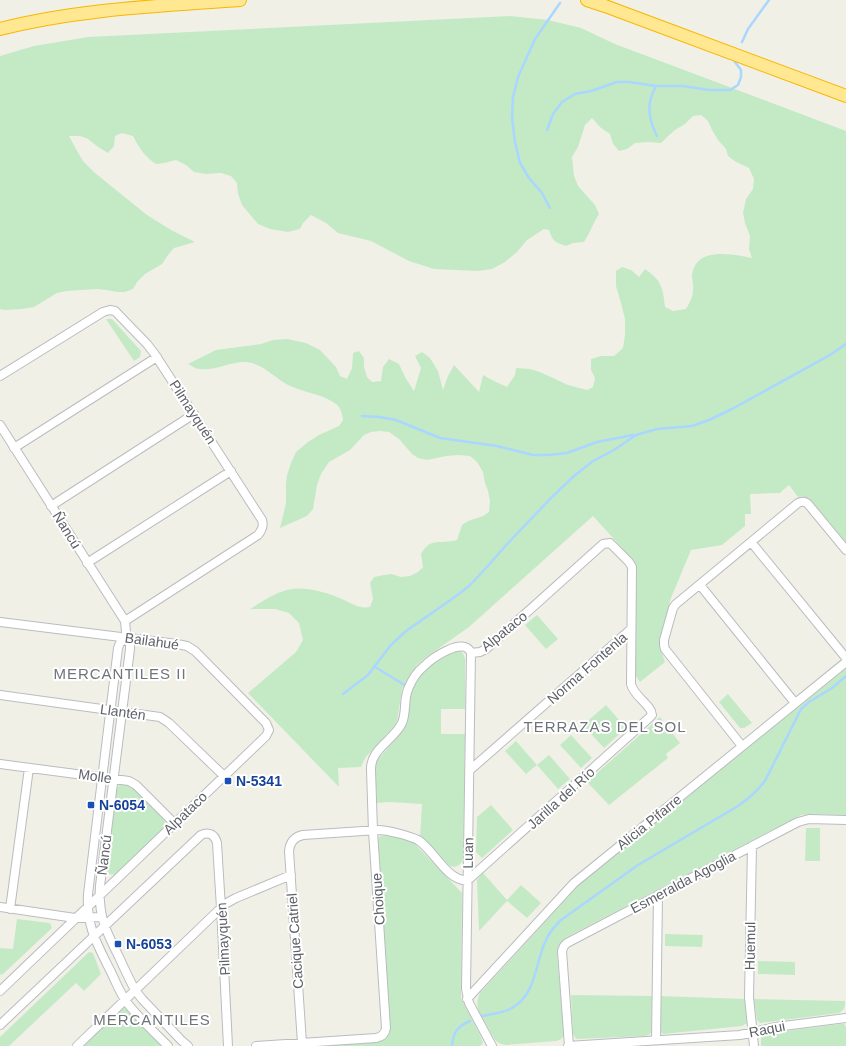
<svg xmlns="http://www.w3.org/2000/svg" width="846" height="1046" viewBox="0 0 846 1046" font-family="Helvetica,sans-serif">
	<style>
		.green { fill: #c3eac5 }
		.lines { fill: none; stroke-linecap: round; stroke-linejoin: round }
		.stream { stroke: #aad6ff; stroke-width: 2.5 }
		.minor-casing { stroke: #babcc1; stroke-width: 10 }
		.highway-casing { stroke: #f9b600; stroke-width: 14 }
		.minor { stroke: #fff; stroke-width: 8 }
		.highway { stroke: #ffe891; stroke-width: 12 }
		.transit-dot { fill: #1a4fb4; stroke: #fff; stroke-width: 1.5 }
		.labels { text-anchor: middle; stroke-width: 4; stroke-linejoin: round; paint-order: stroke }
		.street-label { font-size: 14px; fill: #5e6268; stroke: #fff }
		.transit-label { font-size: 14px; font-weight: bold; fill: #164399; stroke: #fff; text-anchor: start }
		.neighbourhood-label { font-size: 15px; letter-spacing: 1px; fill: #6f747a; stroke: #fff }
	</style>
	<rect width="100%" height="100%" fill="#f1f0e7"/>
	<path class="green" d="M510 16 548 20 581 28 615 44 846 131V543L809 498 803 496 798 497 789 485 780 493 750 494 751 514H745V526L722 545 691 550 671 598 660 641V647L665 662 640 682 636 676V565L634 561 593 516 469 627 425 658 417 665 402 689 397 721 394 726 365 758 361 767 338 768 339 787 248 693 296 652 303 640 299 623 289 613 275 609H250C263 601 277 591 292 589 309 587 328 593 344 600 353 604 359 609 370 607L373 599 370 583 374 577 384 575 392 574 401 577 410 576 418 572 423 567 421 554C431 536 440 545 457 540L462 525 468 521 483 516 489 512 490 501 488 491 485 483 483 472 477 462 470 456 459 455 446 456 427 460 418 458 412 454 399 439 389 432 379 431 371 432 364 435 350 450 329 462 321 474 317 485 313 509 307 516 280 528 286 503V484L287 475 291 463 296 452 308 442 319 435 339 426 343 420C342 414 341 408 336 404 323 394 305 393 290 386 275 379 263 363 245 362 229 362 215 371 199 369 196 369 192 366 188 364L216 350 261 344 273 340 287 339 306 343 320 350 336 367 340 376 347 379 352 368 353 353 359 351 364 358V367L367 377 372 382 381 381 383 367 389 359 399 364 405 377 414 391 421 368 415 356 422 352 430 358 438 371 443 390 448 376 454 365 479 392 483 375 496 382 507 387 515 375 516 368 530 369 540 372 568 385 587 390 593 387 595 378 591 370V359L601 356H614L623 348 625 335V319L621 303 616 286V271L622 267 631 270 639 277 645 269C661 280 663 287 665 307L673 311 686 309C690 302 693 297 693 289 694 285 692 280 692 276 695 246 732 254 752 258L749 249 750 236 745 223 743 213 746 199 753 189 754 179 749 168 736 162 728 156 726 149 718 140 712 130 708 121 701 115 693 116 685 124 675 130 667 137 661 143 648 142 635 143 627 149 619 151 613 144 610 134 601 128 592 118 585 125 578 147 572 157 574 176 578 186 595 205 599 214C593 223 590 233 584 242L573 243 566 246C555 242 553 242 549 230L544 229 527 240 517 252 505 262 492 269 478 271 434 269 409 261 371 241 338 233 326 223 311 215 303 223 300 229 288 232 270 229 258 224 242 205 238 194 237 183 231 176 221 173 206 174 194 172 186 165 176 160 164 163 156 164C145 157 139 148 133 136L122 133 115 136 114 146 108 153 98 147 88 139 80 136H69L76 149 83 161 95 173 147 215 171 230 195 242 174 248 168 255 162 264 145 274 137 282 133 289 125 292H117L106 290 97 289 67 291 57 293 34 307 22 309 5 310 0 309V56L34 46 88 37Z
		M106 319H112L141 351 140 357 134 361Z
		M537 615 558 639 546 649 525 625Z
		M459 651C463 652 464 655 465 659V709H441V734H465L463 859C461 866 454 869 448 865L420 838 422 804 389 802 377 803 375 767 376 762 404 729 407 720 410 698 412 689 422 674 433 664 452 653Z
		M846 668V815L811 814 801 815 565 938 558 947 557 954 564 1034C563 1038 561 1040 556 1041L506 1045C501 1044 498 1043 495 1040L478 1010C477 1003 477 999 480 993L576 888 585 879Z
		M728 694 752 723 744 728H740L719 702Z
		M606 705 626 728 604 748 583 725Z
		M660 717 680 743 666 754 668 758 609 805 587 782Z
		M571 735 592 758 581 768 560 745Z
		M516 741 537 765 549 755 570 779 558 789 537 765 526 774 505 751Z
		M120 784H129L133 786 164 819 165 823 163 828 116 873C113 875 111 875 108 873L107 869 116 790Z
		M491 805 513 830 482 858 476 852 477 817Z
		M806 828H820V861H805Z
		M381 836C390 835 406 839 414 843L462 893 461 998 481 1037 483 1043 480 1046H308L378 1041C385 1040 389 1036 390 1029L378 841 379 837Z
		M483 873 507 900 521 885 541 903 527 918 507 901 479 931 477 880Z
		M17 919 50 923 52 928 3 974 0 975V948L13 949Z
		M665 934 703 935 702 947 665 946Z
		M89 952 93 953 101 974 84 991 76 983 9 1046H0V1037Z
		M758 961 795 962V975L758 974Z
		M571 995 652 996 651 1032 650 1034 645 1036 577 1039 574 1036 573 1034Z
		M660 996 745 999 747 1023 742 1026 663 1034 660 1031Z
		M754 999 845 1001C845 1006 845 1010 839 1013L760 1023 757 1020Z
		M121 1008H124L127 1009 162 1046H81Z
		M840 1024H844L846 1027V1046H761V1038L764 1034Z"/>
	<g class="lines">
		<path class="stream" d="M742 42 748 29 769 0
			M656 86C654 90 652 94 651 98 647 110 651 125 657 136
			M547 130 553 114 562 102 575 94 591 91 617 82H629L656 86H683L709 90H730L738 85 741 77V70L735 62
			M550 208 542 193 529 178 520 163 515 142 512 117 513 97 518 77 535 39 560 3
			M362 416 380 417 396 420 440 438 497 446 533 455H548L567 453 597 442 633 435
			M375 667 408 687
			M343 694 368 675 390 646 406 631 452 599 469 586 487 567 508 543 552 497 574 476 593 461 614 450 636 435 657 429 692 426 709 420 732 409 830 355 846 344
			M482 1016C492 1014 503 1013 512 1008 537 994 535 962 546 940 549 932 555 926 561 920L638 865 738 806C748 799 757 791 765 781L801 709 809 702 832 688 846 676
			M452 1046C453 1032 458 1026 470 1021"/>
		<defs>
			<path id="minor" d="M0 376 103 312 110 310 115 311 147 344 154 353 262 520C264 526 262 530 258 535L125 621
				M0 425 125 621 126 632V638L130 644V649L100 886C98 916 106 931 119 957 124 968 129 979 135 990L142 999 181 1040 188 1046
				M14 448 157 357
				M51 506 194 414
				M751 542 846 658
				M87 563 231 471
				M700 585 795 703
				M0 622 177 644 187 646 195 651 266 723 269 730 266 736 0 991
				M126 638 120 643 118 648 88 894C86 926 97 944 111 972 116 982 120 994 128 1004 140 1019 154 1032 168 1046
				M471 653 466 989 469 1003 492 1046
				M0 695 160 717 169 723 224 776
				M742 746 665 649 664 645V640L673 608 676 604 798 503C802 501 805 501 808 504L846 550
				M0 764 129 781 136 785 174 823
				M470 770 631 629
				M752 846 749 997 754 1046
				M0 907 75 918 102 917
				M10 909 29 768
				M467 999 574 883 846 662
				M0 1025 201 835C209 831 215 835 217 843L221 908 228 1046
				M656 1040 658 895
				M302 1043 289 851C290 842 294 837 303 835L378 830C388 830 410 836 418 840 434 850 448 883 468 880L649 718 652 715C651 704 634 697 631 684L632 567 629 562 610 543 603 544 486 649 480 652 471 653
				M77 1046 225 904 236 898 291 875
				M256 1046 376 1038C382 1037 385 1034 386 1028L373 831 371 770C370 749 394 740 402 723 407 711 403 698 409 687 412 680 417 672 423 667 431 659 464 635 471 653
				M568 1046 740 1035 754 1032 776 1027 846 1018
				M569 1046 562 951 564 946 567 943 798 822 809 819 846 820"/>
			<path id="highway" d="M587 0 605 6 846 96
				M0 29C78 9 160 6 240 0"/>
		</defs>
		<use href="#minor" class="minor-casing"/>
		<use href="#highway" class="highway-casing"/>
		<use href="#minor" class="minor"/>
		<use href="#highway" class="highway"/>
	</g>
	<g class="transit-dot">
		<rect x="224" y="777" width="8" height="8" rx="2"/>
		<rect x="87" y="801" width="8" height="8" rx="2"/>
		<rect x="114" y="940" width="8" height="8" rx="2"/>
	</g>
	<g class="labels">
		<g class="street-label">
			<text transform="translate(193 412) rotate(57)" y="5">Pilmayquén</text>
			<text transform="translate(67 530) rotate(58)" y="5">Ñancú</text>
			<text transform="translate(504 631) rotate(-39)" y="5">Alpataco</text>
			<text transform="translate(152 641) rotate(8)" y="5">Bailahué</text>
			<text transform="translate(587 668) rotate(-41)" y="5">Norma Fontenla</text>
			<text transform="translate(123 712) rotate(8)" y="5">Llantén</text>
			<text transform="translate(95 776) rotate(8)" y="5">Molle</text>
			<text transform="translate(561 798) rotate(-42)" y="5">Jarilla del Río</text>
			<text transform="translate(185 813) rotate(-44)" y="5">Alpataco</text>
			<text transform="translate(649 822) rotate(-39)" y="5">Alicia Pifarre</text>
			<text transform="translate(468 853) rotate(-89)" y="5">Luan</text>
			<text transform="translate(104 855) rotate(-83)" y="5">Ñancú</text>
			<text transform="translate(683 882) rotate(-28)" y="5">Esmeralda Agoglia</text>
			<text transform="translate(378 899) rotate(-94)" y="5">Choique</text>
			<text transform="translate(223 939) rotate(-93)" y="5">Pilmayquén</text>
			<text transform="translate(295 941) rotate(-94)" y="5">Cacique Catriel</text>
			<text transform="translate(750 946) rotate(-89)" y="5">Huemul</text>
			<text transform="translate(767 1029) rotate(-11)" y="5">Raqui</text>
		</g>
		<g class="transit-label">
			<text x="236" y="786">N-5341</text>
			<text x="99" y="810">N-6054</text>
			<text x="126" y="949">N-6053</text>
		</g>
		<g class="neighbourhood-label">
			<text x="120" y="679">MERCANTILES II</text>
			<text x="605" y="732">TERRAZAS DEL SOL</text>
			<text x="152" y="1025">MERCANTILES</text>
		</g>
	</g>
</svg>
